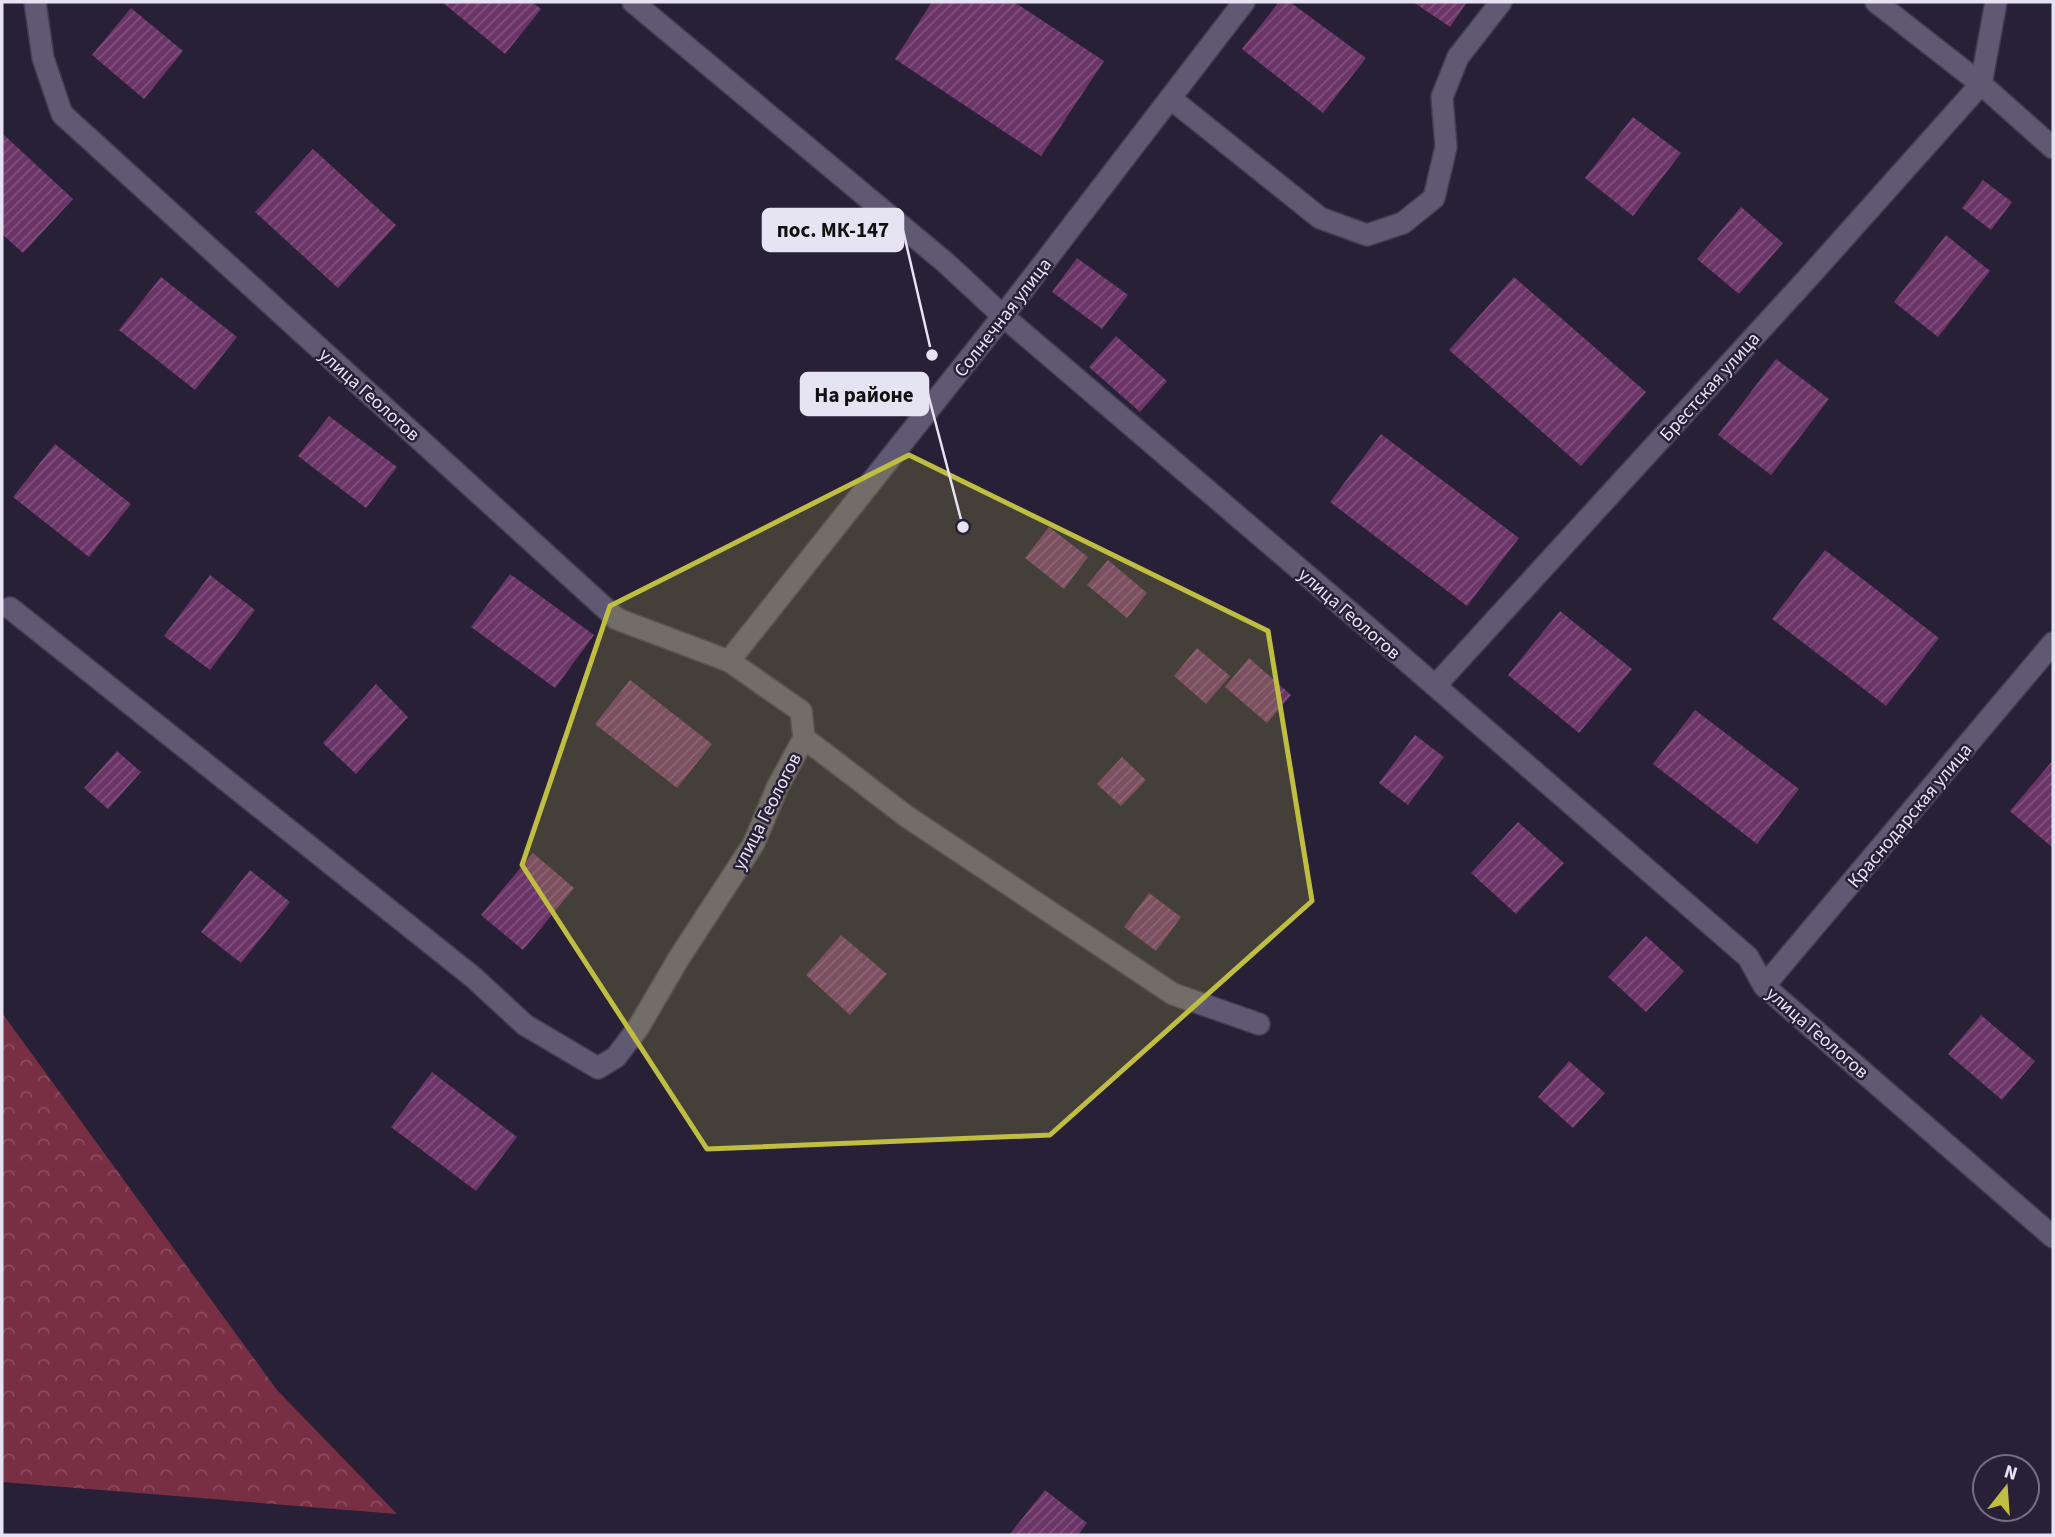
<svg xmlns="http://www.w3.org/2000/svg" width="2055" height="1537" viewBox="0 0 2055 1537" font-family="'Source Sans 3',sans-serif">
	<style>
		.forest { fill: url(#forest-crowns) }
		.building { fill: url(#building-hatch) }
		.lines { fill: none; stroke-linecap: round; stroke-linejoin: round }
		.street-casing { stroke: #433d51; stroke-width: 24 }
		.street { stroke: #5f5973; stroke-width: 21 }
		.marked { fill: #bfbe41; fill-opacity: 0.2; stroke: #bfbe41; stroke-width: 5; stroke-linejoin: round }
		.labels { text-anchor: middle; stroke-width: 5; stroke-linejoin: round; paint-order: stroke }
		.street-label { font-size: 19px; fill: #e6e3f2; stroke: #272037 }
		.leader { fill: none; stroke: #e6e3f2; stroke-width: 2.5 }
		.callout-dot { fill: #e6e3f2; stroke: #272037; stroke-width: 2.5 }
		.callout { fill: #e6e3f2; stroke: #e6e3f2; stroke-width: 2.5 }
		.callout-label { font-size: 21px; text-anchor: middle; font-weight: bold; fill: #111 }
	</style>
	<defs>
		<pattern id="forest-crowns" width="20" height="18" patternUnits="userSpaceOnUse" patternTransform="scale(1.75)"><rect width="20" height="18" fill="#782e43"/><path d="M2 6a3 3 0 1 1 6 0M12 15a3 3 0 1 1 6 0" fill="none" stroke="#8b4c5f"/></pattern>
		<pattern id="building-hatch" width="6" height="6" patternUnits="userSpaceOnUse" patternTransform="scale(1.75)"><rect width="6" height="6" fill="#6c3568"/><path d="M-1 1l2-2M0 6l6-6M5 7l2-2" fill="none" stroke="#81527e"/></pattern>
	</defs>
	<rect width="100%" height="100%" fill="#272037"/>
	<path class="forest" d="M2 1013 277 1390 397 1514 2 1482Z"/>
	<path class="building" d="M442 2H532L541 9 505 54Z
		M932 2H1014L1104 61 1041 156 895 59Z
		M1279 2H1290L1366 58 1323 113 1242 49Z
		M1413 2H1467L1450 27Z
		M131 8 183 51 144 99 92 55Z
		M1633 117 1681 153 1633 216 1585 178Z
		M4 135 73 199 23 253 2 234V137Z
		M313 149 396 225 338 288 255 212Z
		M1983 180 2012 202 1991 230 1962 208Z
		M1741 207 1783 243 1739 294 1697 259Z
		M1946 235 1990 271 1938 337 1894 302Z
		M1077 258 1128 295 1102 329 1052 292Z
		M161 277 237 337 195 390 119 330Z
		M1514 277 1646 392 1581 466 1449 350Z
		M1116 336 1167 381 1140 412 1089 367Z
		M1776 359 1829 399 1771 475 1718 435Z
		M329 416 397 467 366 508 298 456Z
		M1381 434 1519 538 1467 606 1330 502Z
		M55 444 131 504 89 557 13 497Z
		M1049 527 1088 557 1064 589 1025 558Z
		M1825 550 1939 638 1886 706 1772 619Z
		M1108 560 1147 593 1127 618 1087 585Z
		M510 574 594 635 555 688 471 627Z
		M210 575 255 610 210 670 164 636Z
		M1560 611 1632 669 1579 733 1508 675Z
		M1197 648 1230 676 1206 704 1174 676Z
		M1249 658 1291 695 1267 723 1225 687Z
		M630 680 712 744 677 788 595 724Z
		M376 684 408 717 356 774 323 743Z
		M1695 710 1799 789 1757 844 1653 764Z
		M1415 735 1444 757 1408 805 1379 783Z
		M117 751 141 772 108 809 84 788Z
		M1122 757 1146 780 1121 806 1097 784Z
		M2053 760V848L2010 811Z
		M1518 822 1564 863 1516 914 1471 873Z
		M533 853 574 888 523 950 481 915Z
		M250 870 290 902 241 963 201 932Z
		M1149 893 1181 917 1156 951 1124 927Z
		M841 935 887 974 850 1015 806 975Z
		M1646 936 1684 971 1646 1012 1608 977Z
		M1981 1015 2035 1061 2002 1100 1948 1054Z
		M1569 1061 1605 1093 1573 1128 1538 1097Z
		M432 1072 517 1137 476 1191 391 1127Z
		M1045 1490 1087 1523 1078 1535H1009Z"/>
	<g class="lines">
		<defs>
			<path id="street" d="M633 2 946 263 1003 316 1365 625 1748 957 1764 986 2053 1237
				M1996 2 1981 84 2053 148
				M1170 98 1320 218 1367 235 1403 223 1434 198 1446 147 1442 97 1458 57 1501 2
				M10 608 473 977 525 1025 598 1068 616 1057 638 1028 679 958 754 843 777 788 804 738 801 711 729 661 617 619 62 114 43 58 35 2
				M729 661 1003 316 1244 2
				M1435 686 1807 279 1981 84 1876 2
				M804 738 906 816 1173 994 1259 1024
				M1764 986 2053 643"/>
		</defs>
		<use href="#street" class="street-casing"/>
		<use href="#street" class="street"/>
	</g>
	<path class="marked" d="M909 455 1268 631 1312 901 1050 1135 707 1149 522 865 610 606Z"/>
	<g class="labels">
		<g class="street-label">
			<text transform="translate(1002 317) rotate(-52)" y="7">Солнечная улица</text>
			<text transform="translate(1709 386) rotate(-48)" y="7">Брестская улица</text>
			<text transform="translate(370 394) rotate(42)" y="7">улица Геологов</text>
			<text transform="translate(1350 613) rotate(41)" y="7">улица Геологов</text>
			<text transform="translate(766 811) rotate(-63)" y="7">улица Геологов</text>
			<text transform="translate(1909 815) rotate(-50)" y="7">Краснодарская улица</text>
			<text transform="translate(1818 1032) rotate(41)" y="7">улица Геологов</text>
		</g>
	</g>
	<path class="leader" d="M932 355L903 230M963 527L928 394"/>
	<g class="callout-dot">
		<circle cx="932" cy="355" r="7"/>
		<circle cx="963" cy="527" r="7"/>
	</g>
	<g class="callout">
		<rect x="763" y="209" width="140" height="42" rx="7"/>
		<rect x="801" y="373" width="127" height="42" rx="7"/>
	</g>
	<g class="callout-label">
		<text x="833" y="237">пос. МК-147</text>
		<text x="864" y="402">На районе</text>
	</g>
	<rect width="2055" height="1537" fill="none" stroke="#e6e3f2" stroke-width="7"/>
	<g transform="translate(2006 1488) rotate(17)"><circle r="33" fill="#272037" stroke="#736e82" stroke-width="2"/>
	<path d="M0-5L12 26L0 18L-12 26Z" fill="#bfbe41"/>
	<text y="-10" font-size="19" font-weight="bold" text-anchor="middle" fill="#e6e3f2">N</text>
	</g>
</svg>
